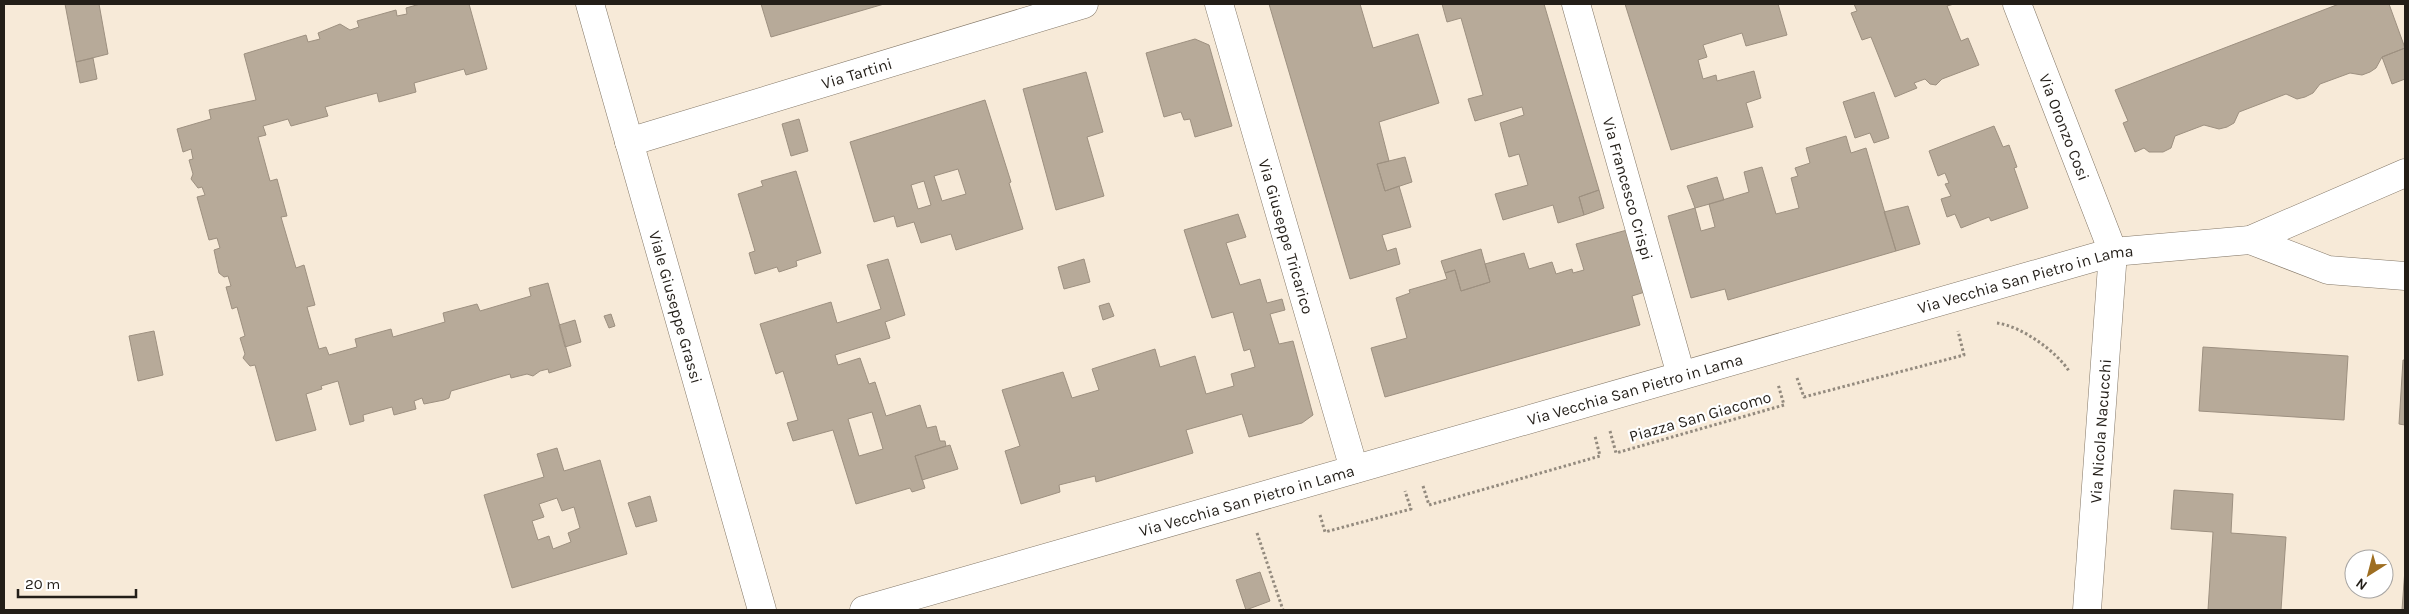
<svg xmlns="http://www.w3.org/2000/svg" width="2409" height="614" viewBox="0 0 2409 614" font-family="Karla,sans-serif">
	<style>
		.building { fill: #b7aa99; stroke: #9d9080; fill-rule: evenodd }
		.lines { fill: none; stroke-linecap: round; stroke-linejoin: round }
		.minor-casing { stroke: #847868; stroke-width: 29 }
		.major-casing { stroke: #847868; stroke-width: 29 }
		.path { stroke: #938a7e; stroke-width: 3; stroke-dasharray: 2.5 2.5; stroke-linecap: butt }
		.minor { stroke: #fff; stroke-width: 28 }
		.major { stroke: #fff; stroke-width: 28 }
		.labels { text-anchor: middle; stroke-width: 4.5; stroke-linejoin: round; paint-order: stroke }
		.street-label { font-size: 16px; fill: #231e18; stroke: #fff }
	</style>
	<rect width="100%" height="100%" fill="#f7ead8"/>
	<path class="building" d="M65 4H99L108 54 76 62Z
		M420 4H469L487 69 466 75 464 69 414 83 416 92 379 102 377 93 325 107 328 116 291 126 288 119 263 126 266 135 258 137 270 181 277 179 287 216 281 217 296 268 304 265 315 305 307 307 319 349 326 347 329 355 357 347 355 339 391 329 393 337 445 322 443 313 477 304 480 311 531 296 529 288 548 283 571 366 549 373 548 369 540 371 533 376 527 374 511 378 510 374 451 391 449 398 444 400 424 404 422 398 414 401 416 409 394 415 392 407 363 415 364 421 350 425 338 381 321 386 322 389 306 394 316 430 276 441 255 365 250 366 243 358 245 354 240 338 245 336 237 307 232 309 226 287 231 286 228 276 224 277 219 273 214 250 220 248 217 238 209 240 197 197 205 195 202 187 198 188 191 179 193 174 189 160 193 159 191 149 183 152 177 129 211 119 209 110 256 100 244 54 306 35 308 42 320 39 318 33 340 24 350 30 359 27 357 21 396 10 397 16 407 14 406 8Z
		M761 4H884L771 37Z
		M1269 4H1360L1373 48 1418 34 1439 103 1379 122 1389 161 1377 164 1385 191 1399 186 1411 227 1382 235 1387 251 1396 248 1400 264 1350 279Z
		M1442 4H1544L1599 190 1579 197 1584 215 1558 223 1553 205 1503 220 1495 194 1528 185 1519 154 1509 157 1500 123 1524 115 1522 107 1475 121 1468 99 1483 95 1461 18 1447 22Z
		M1625 4H1778L1787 35 1746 46 1742 33 1703 45 1707 57 1698 60 1703 79 1716 75 1717 81 1754 71 1761 98 1746 103 1753 127 1671 150Z
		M1854 4H1954L1947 6 1961 41 1968 38 1979 65 1942 79 1936 85 1930 84 1925 79 1914 83 1917 88 1895 97 1871 37 1862 40 1851 13 1857 11Z
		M2339 4H2389L2405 48 2382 57 2376 68 2370 72 2362 75 2350 73 2320 84 2313 93 2305 97 2297 99 2286 94 2239 112 2234 123 2227 127 2219 129 2204 125 2175 136 2171 148 2163 152H2149L2144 148 2135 152 2123 123 2128 121 2115 90Z
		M1195 39 1209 45 1232 126 1195 137 1190 119 1184 120 1181 112 1164 117 1146 53Z
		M2405 48V79L2392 84 2382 57Z
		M93 58 97 79 80 83 76 62Z
		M1086 72 1103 132 1087 137 1104 196 1056 210 1023 89Z
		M1874 92 1889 138 1874 143 1870 133 1855 138 1843 102Z
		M985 100 1011 182 1009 183 1023 229 956 250 951 234 921 243 914 222 897 227 894 216 874 222 850 142ZM958 169 966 194 942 201 934 176ZM924 181 931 205 918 209 911 185Z
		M799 119 808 151 791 156 782 124Z
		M1994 126 2003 147 2009 145 2017 167 2014 168 2028 208 1991 221 1989 217 1961 228 1955 214 1947 217 1941 199 1951 196 1945 184 1949 183 1945 173 1938 176 1929 151Z
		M1846 136 1851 153 1866 148 1896 251 1728 300 1725 289 1691 298 1668 216 1695 208 1701 231 1715 227 1709 204 1749 192 1744 172 1762 167 1776 214 1799 208 1791 178 1798 176 1795 168 1810 163 1806 148Z
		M1405 157 1412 182 1385 191 1377 164Z
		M796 171 821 253 796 261 797 266 779 272 777 267 755 274 749 253 755 251 738 194 763 186 761 181Z
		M1717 177 1724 200 1695 208 1687 186Z
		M1599 190 1604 208 1584 215 1579 197Z
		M1908 206 1920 244 1896 251 1884 212Z
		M1238 214 1246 237 1226 243 1240 285 1260 279 1267 303 1282 299 1285 310 1270 314 1279 344 1293 341 1313 415 1302 423 1249 437 1242 414 1186 430 1193 453 1096 482 1095 476 1059 485 1060 492 1021 504 1005 451 1020 446 1002 390 1063 372 1072 398 1099 390 1092 369 1155 349 1160 367 1195 356 1206 394 1234 386 1231 374 1255 367 1250 349 1244 351 1233 312 1212 318 1184 230Z
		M1627 230 1645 292 1632 296 1640 325 1385 397 1371 348 1407 338 1396 298 1410 293 1409 290 1447 279 1445 273 1455 270 1461 291 1490 282 1485 264 1524 253 1529 269 1552 262 1556 274 1572 269 1573 273 1584 270 1576 244Z
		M1481 249 1490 282 1461 291 1455 270 1445 273 1441 261Z
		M888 259 905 315 885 322 890 338 835 355 838 365 860 358 869 384 875 382 886 416 920 405 927 428 936 426 940 441H945L946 446 915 456 925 488 912 492 910 488 856 504 833 430 793 441 787 423 798 420 783 371 776 374 760 324 831 302 837 323 881 309 867 265ZM872 412 883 449 859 456 848 419Z
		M1084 259 1090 282 1064 289 1058 267Z
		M1109 303 1114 316 1103 320 1099 306Z
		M611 314 615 326 609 328 604 316Z
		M575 320 581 342 565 347 559 325Z
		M154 331 163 375 138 381 129 336Z
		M2203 347 2348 356 2344 420 2199 411Z
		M2403 360H2405V425L2399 424Z
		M950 445 958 469 922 480 915 456Z
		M557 448 564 471 600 460 627 554 512 588 484 495 544 477 537 454ZM557 498 562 511 574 507 580 528 568 533 571 542 553 549 549 536 538 540 532 521 544 517 539 504Z
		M2174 490 2233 494 2231 533 2286 537 2281 610H2208L2213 532 2171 529Z
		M650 496 657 521 636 527 628 503Z
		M2405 569V610H2402Z
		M1260 572 1270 601 1246 610 1236 580Z"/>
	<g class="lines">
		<defs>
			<g id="minor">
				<path id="s1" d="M1219 4 1354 469"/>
				<path id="s2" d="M1576 4 1681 375"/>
				<path id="s3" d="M2017 4 2113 252 2087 610"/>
				<path id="s4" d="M629 142 1084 4"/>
				<path d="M2250 240 2328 270 2405 276"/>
				<path id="s5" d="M864 610 2113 252 2250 240 2405 173"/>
			</g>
			<g id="major">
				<path id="s6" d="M590 4 762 610"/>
			</g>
		</defs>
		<use href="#minor" class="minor-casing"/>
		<use href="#major" class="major-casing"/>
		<path class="path" d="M1997 323C2021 326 2056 351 2069 371
			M1797 378 1804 397 1964 355 1958 331
			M1610 431 1616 453 1784 405 1778 384
			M1423 486 1429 505 1600 456 1595 436
			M1320 515 1325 532 1411 509 1405 491
			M1257 533 1283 610"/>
		<use href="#minor" class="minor"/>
		<use href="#major" class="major"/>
	</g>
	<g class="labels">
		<g class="street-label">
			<text dy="6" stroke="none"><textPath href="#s4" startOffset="238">Via Tartini</textPath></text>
			<text dy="6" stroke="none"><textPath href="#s3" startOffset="132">Via Oronzo Cosi</textPath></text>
			<text dy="6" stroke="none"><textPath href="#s2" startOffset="192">Via Francesco Crispi</textPath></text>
			<text dy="6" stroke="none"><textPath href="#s1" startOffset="242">Via Giuseppe Tricarico</textPath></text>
			<text dy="6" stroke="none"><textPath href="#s5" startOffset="1208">Via Vecchia San Pietro in Lama</textPath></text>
			<text dy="6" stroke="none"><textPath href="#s6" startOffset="315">Viale Giuseppe Grassi</textPath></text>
			<text dy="6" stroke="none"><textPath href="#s5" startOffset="802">Via Vecchia San Pietro in Lama</textPath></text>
			<text transform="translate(1700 416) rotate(-16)" y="6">Piazza San Giacomo</text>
			<text transform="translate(2100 431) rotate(-86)" y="6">Via Nicola Nacucchi</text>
			<text dy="6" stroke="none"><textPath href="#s5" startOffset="398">Via Vecchia San Pietro in Lama</textPath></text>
		</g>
	</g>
	<rect width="2409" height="614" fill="none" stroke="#231e18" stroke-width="10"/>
	<g transform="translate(2369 574) rotate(216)"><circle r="24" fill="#ffffff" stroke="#a7a5a3"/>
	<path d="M0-4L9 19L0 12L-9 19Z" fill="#9e6e21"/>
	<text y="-8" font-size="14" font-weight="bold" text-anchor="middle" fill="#231e18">N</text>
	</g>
	<path d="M18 589v8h118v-8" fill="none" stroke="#231e18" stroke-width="2.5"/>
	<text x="25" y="589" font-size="15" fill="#231e18" stroke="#ffffff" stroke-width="4" paint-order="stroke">20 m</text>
</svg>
